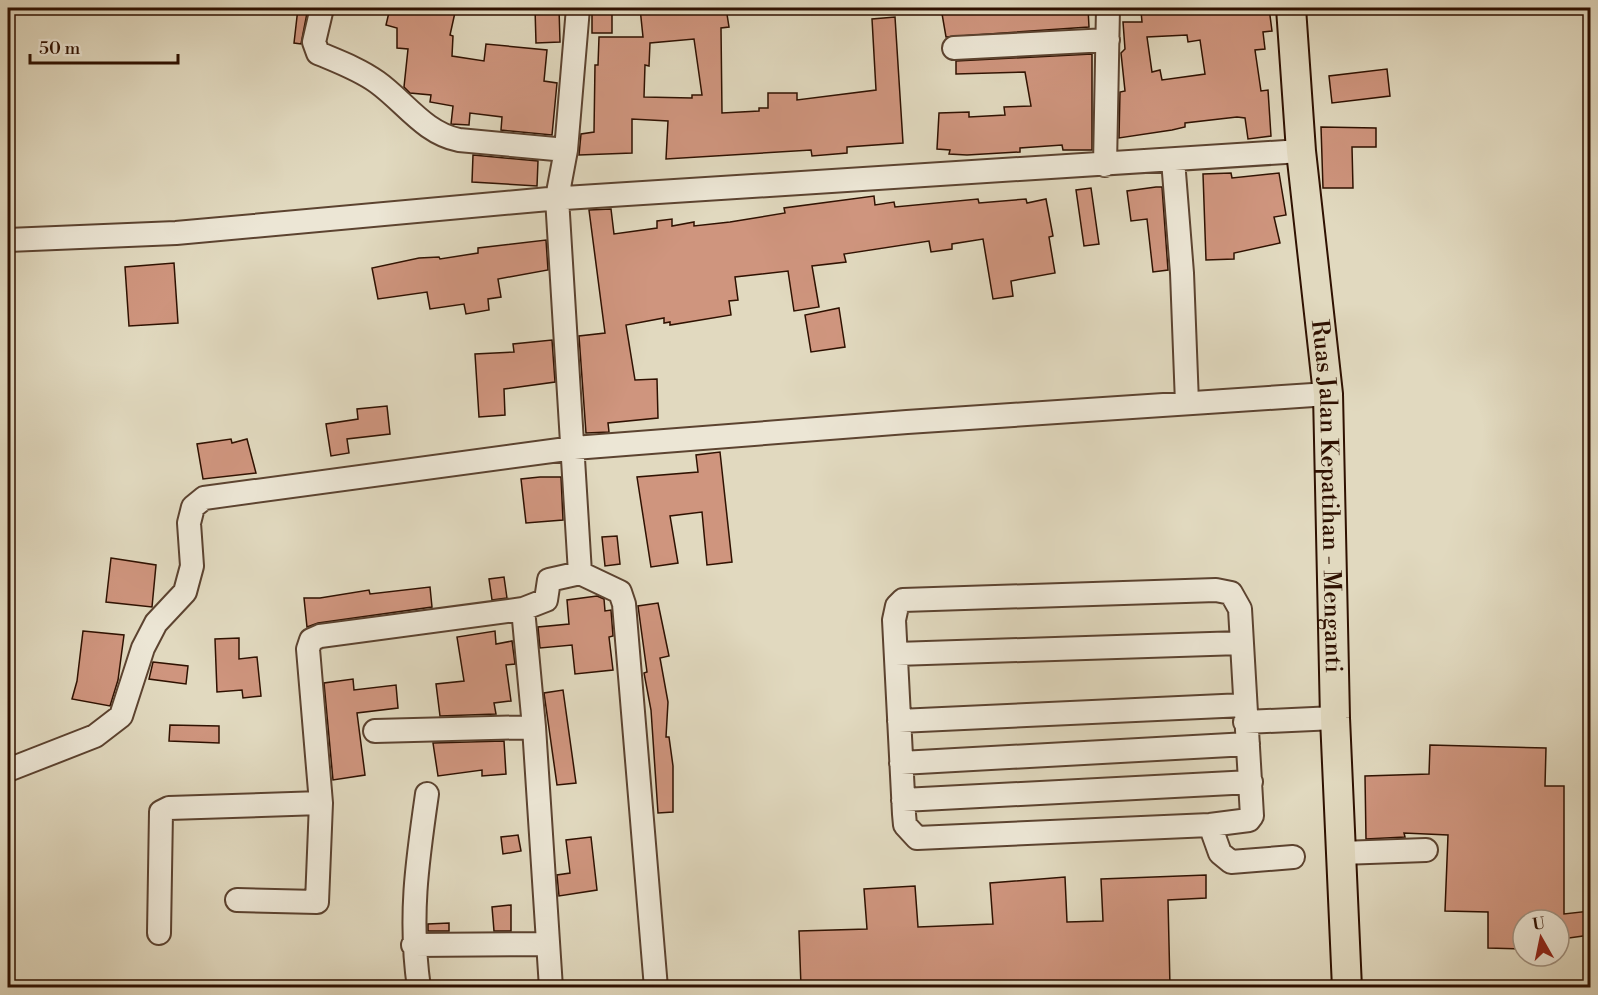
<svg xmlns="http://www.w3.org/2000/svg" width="1598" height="995" viewBox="0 0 1598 995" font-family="'Libre Bodoni',serif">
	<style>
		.building { fill: #cf957e; stroke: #2f1101; stroke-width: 1.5; fill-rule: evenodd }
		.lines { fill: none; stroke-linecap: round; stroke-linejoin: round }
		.minor-casing { stroke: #5c4330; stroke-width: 26 }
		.major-casing { stroke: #2f1101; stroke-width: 32 }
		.minor { stroke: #ece6d5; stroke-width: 22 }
		.major { stroke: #e1d9bf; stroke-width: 28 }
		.labels { text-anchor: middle; stroke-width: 4.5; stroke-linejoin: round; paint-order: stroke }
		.street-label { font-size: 24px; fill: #2f1101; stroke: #ece6d5 }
	</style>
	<rect width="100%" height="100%" fill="#e1d9bf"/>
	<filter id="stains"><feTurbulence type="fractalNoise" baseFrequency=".00333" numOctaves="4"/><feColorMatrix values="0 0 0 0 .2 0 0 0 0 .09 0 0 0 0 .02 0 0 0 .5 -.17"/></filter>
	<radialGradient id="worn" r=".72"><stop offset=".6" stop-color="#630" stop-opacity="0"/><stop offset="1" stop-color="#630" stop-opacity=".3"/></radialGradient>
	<path class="building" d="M298 8H308L301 44 294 43Z
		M390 8H456L450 35 453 36 452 56 484 61 486 44 547 50 544 81 557 83 552 135 501 130 502 117 470 113 469 125 451 124 453 106 430 102 431 95 410 93 404 87 408 49 397 48V28L386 25Z
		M535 8H559L560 42 536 43Z
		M592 8H612V33H592Z
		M640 8H726L729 27 721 28 722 113 759 111V108H768V93H797V100L876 90 872 19 895 17 903 143 847 147V153L812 156 811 150 666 159 668 121 632 119V153L579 155 581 134 594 132 595 65H598L599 37H643ZM694 39 702 95H692V98L644 97 645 65 649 66 650 43Z
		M941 8H1088L1089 27 946 37Z
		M1183 8H1269L1272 31 1263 32 1265 49 1255 50 1261 91 1268 90 1271 136 1248 139 1245 118 1237 117 1185 123V127L1172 130 1119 138 1120 92 1125 91 1121 53 1125 49 1123 22H1142L1141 11ZM1187 35 1188 42 1200 40 1205 74 1162 80 1160 70 1152 72 1147 37Z
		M1092 54V150H1063L1062 145 1020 148V152L967 155 949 154 950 150 937 149 939 113 969 112V117L1005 115 1004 107 1031 106 1025 72 956 74V61Z
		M1387 69 1390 96 1332 103 1329 76Z
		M1321 127 1376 128V147H1352L1353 188H1323Z
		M473 155 538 161 537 186 472 182Z
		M1231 173 1232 178 1279 173 1286 215 1274 217 1280 243 1234 253V259L1206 260 1203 174Z
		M1156 187H1162L1168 270 1153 272 1147 219 1131 221 1127 191Z
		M1091 188 1099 244 1084 246 1076 190Z
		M874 196 875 205 894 202 895 207 978 199 979 203 1026 199 1027 203 1046 199 1053 236 1049 237 1055 273 1011 281 1013 296 993 299 983 239 952 244V249L931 252 929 241 844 254 846 262 812 266 819 307 794 311 788 271 735 277 738 300 729 301 731 315 670 325V322L664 323V318L626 325 635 380 657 379 658 418 608 423 609 432 586 433 579 336 605 333 589 210 611 209 614 234 657 228V221L672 219V226L694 222V226L730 222 785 213 784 208Z
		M546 240 548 270 498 279 501 297 488 299 489 310 466 314 464 304 430 309 427 292 378 299 372 268 419 258 439 257 440 259 478 253V248Z
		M174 263 178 323 129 326 125 267Z
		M839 308 845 347 811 352 805 315Z
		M552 340 555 382 504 389 505 415 479 417 475 354 514 352 513 344Z
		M387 406 390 434 347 439 349 453 331 456 326 424 358 419 357 409Z
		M231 439 232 443 247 439 256 473 203 479 197 444Z
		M720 452 732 562 707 565 702 512 670 516 678 563 651 567 637 477 698 472 696 455Z
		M540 477H561L563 520 526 523 521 479Z
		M617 536 620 564 605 566 602 537Z
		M111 558 156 565 152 607 106 602Z
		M504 577 507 598 492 600 489 579Z
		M430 587 432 607 318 623 307 627 304 598H320L369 590 370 594Z
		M597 596 604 599 605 611 611 610 613 636 609 637 613 670 575 674 572 645 540 648 538 627 569 624 567 600Z
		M658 603 669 656 660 658 668 702 666 737H669L673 766V812L658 813 651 710 644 673 647 672 638 606Z
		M83 631 124 635 118 680 110 706 72 699 77 681Z
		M495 631 496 644 512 641 515 664 506 665 511 701 494 703 496 714 440 716 436 684 464 681 457 637Z
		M239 638V659L257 657 261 696 243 698 242 690 217 692 215 639Z
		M153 662 188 666 186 684 149 679Z
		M353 679 354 690 396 685 398 708 357 713 365 775 333 780 324 683Z
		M563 690 576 783 557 785 544 693Z
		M170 725 219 726V743L169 741Z
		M504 741 506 774 482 776V770L438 776 433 743Z
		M1430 745 1546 748 1545 786H1564V914L1590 911V935L1562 939 1560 920H1523V949L1488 948V912L1445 911 1448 835 1404 833 1405 837 1366 839 1365 776 1429 774Z
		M518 835 521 851 503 854 501 837Z
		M591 837 597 890 559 896 557 875 570 873 566 840Z
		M1206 875V898L1168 900 1170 987H801L799 931 867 929 864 889 915 886 918 927 993 924 990 883 1065 877 1067 922 1103 921 1101 879Z
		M511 905V931H494L492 907Z
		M449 923V931H428V924Z"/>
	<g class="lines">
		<defs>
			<path id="minor" d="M322 8 314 42 318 53C337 61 359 69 377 82 405 102 424 133 459 140L566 150 557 198 580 573
				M954 48 1108 40
				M566 150 578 8
				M1173 160 1182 273 1187 403
				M1105 165 1108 8
				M8 240 176 233 549 199 1301 151
				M1216 590 1231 593 1240 609 1252 816 1249 820 1210 825 917 838 905 825 904 814 894 620 897 606 903 600Z
				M523 609 534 727 551 988
				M896 654 1241 643
				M899 721 1244 705
				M1245 722 1335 718
				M375 731 534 727
				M901 763 1248 744
				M8 770 95 736 121 716 143 648 156 623 185 592 192 566 189 523 193 507 204 498 574 448 907 422 1328 394
				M903 800 1251 782
				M1210 825 1220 853 1231 862 1293 857
				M1341 853 1426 850
				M237 900 317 902 321 803 308 649 311 640 320 636 523 609 546 600 549 580 580 573 620 592 624 604 656 988
				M159 933 161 812 169 808 321 803
				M413 945 548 944
				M419 988C409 918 417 863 427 794"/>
			<g id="major">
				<path id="s1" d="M1291 8 1301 151 1328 394 1335 718 1347 988"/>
			</g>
		</defs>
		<use href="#minor" class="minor-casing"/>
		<use href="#major" class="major-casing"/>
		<use href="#minor" class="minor"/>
		<use href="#major" class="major"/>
	</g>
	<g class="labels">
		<g class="street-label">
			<text dy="8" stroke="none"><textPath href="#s1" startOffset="490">Ruas Jalan Kepatihan - Menganti</textPath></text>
		</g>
	</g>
	<rect width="1598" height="995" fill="none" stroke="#e1d9bf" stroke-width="30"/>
	<rect x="9" y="9" width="1580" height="977" fill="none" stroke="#2f1101" stroke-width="3"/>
	<rect x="15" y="15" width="1568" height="965" fill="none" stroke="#2f1101" stroke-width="1.5"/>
	<g transform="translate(1541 938) rotate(351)"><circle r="28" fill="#ece6d5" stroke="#a09180" stroke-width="1.5"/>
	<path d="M0-4.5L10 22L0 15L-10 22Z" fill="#8f2418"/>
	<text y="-9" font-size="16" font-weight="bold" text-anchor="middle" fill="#2f1101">U</text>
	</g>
	<path d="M30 54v9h148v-9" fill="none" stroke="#2f1101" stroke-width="3"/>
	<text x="39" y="54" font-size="18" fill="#2f1101" stroke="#ece6d5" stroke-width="4.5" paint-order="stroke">50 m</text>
	<rect width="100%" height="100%" filter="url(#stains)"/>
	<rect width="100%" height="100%" fill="url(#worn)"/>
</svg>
